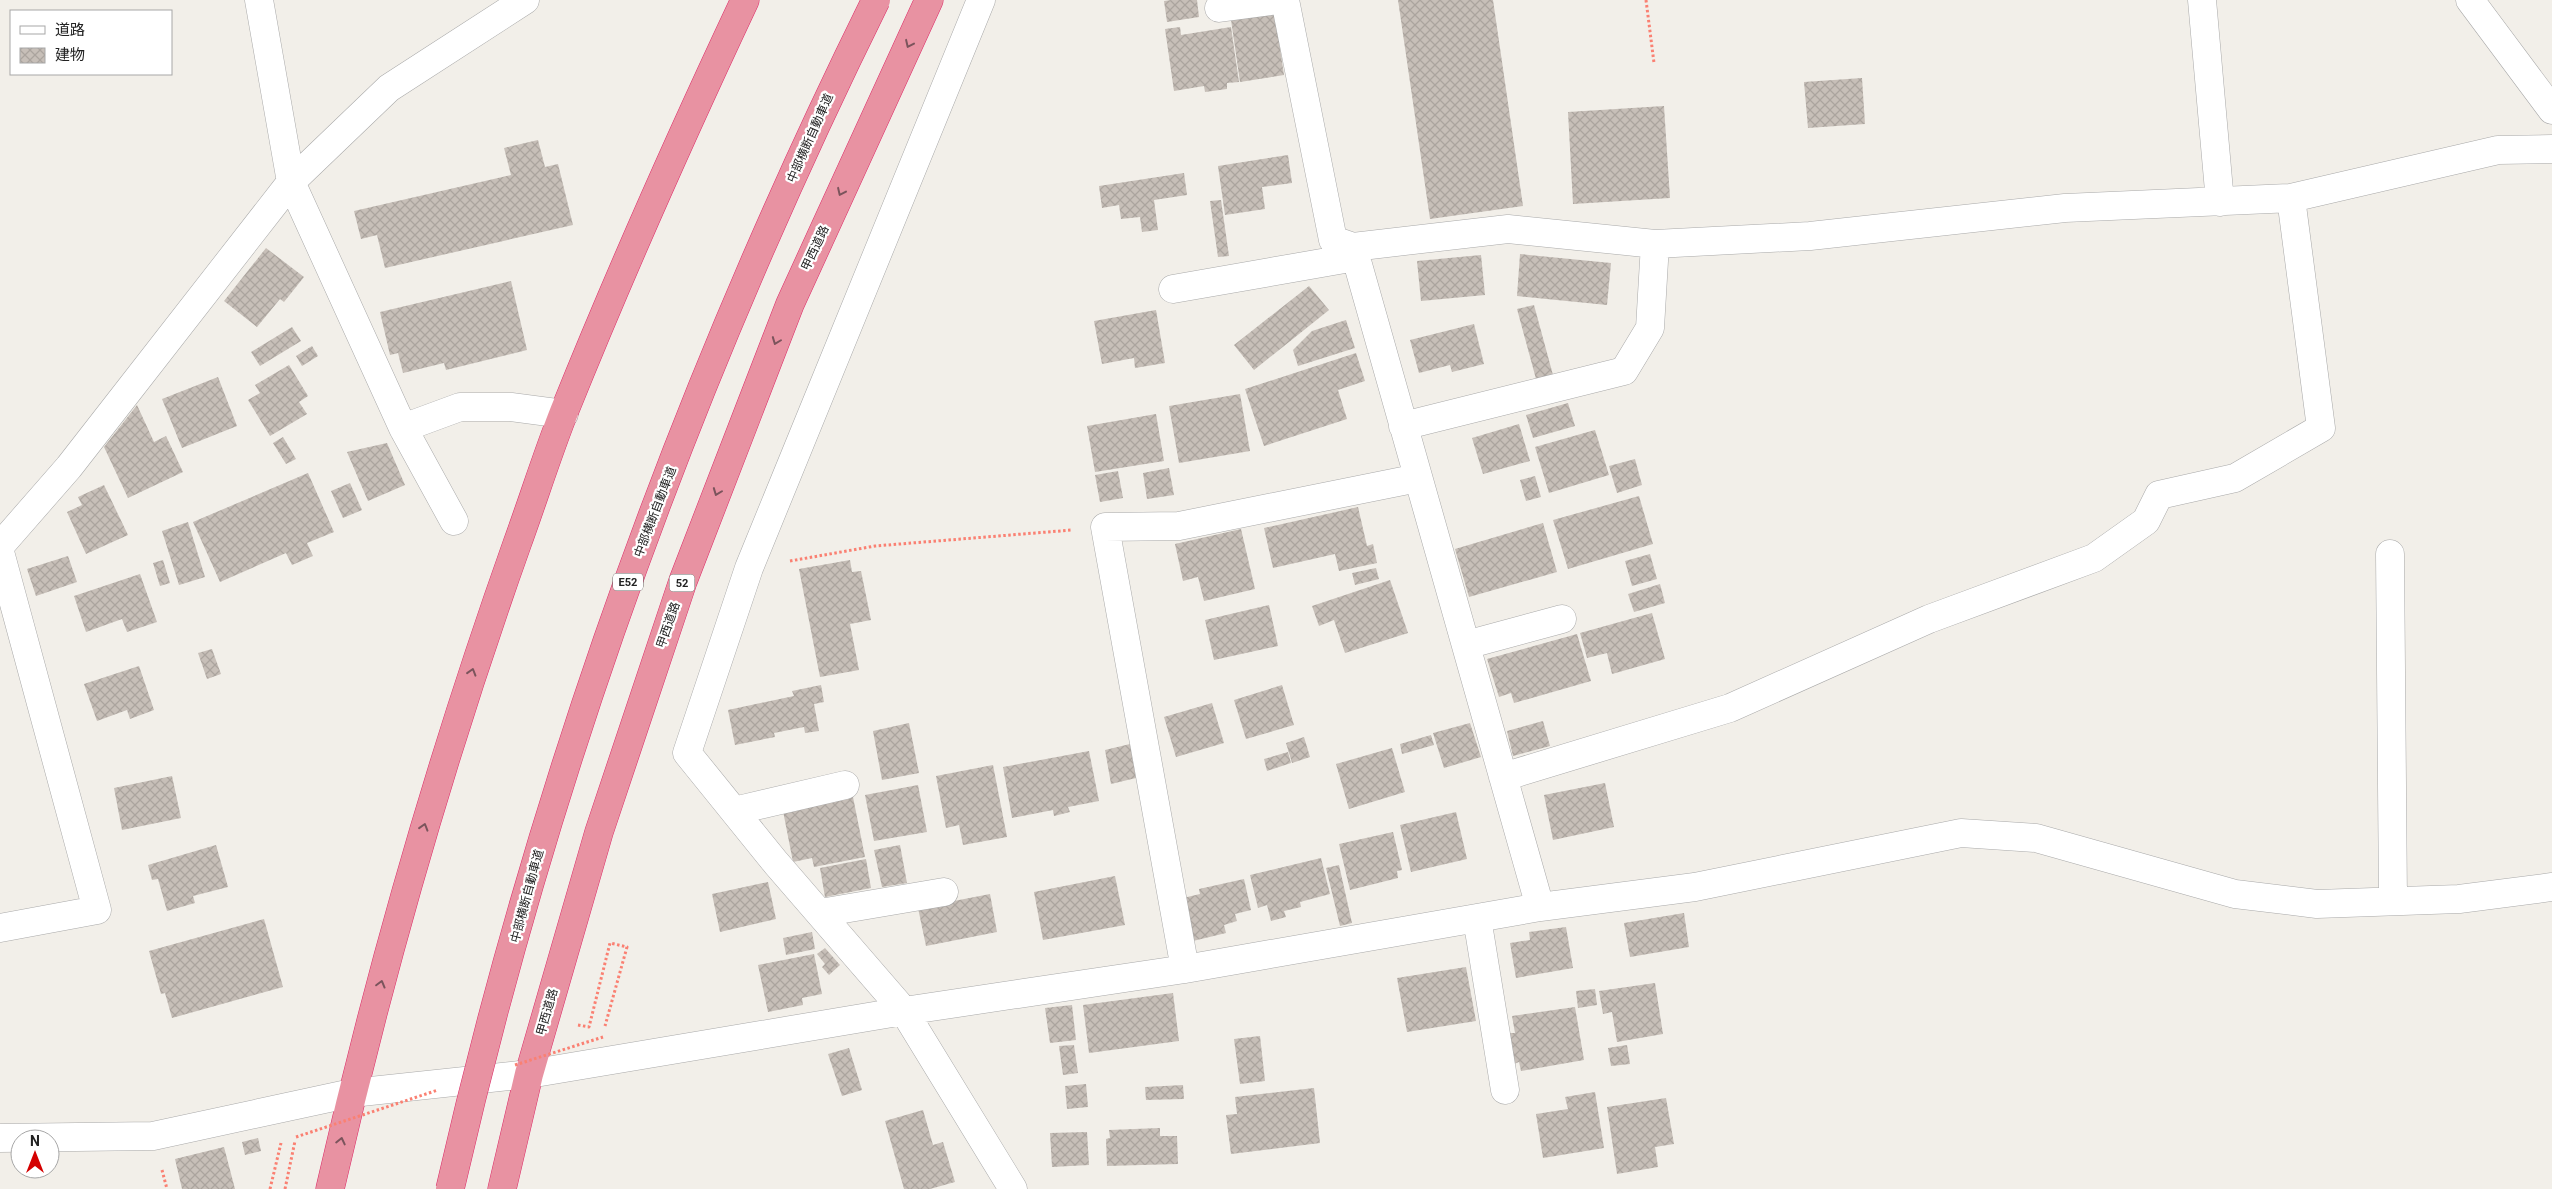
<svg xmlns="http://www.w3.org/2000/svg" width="2552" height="1189" viewBox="0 0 2552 1189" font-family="Roboto,'Noto Sans JP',sans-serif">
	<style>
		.building { fill: url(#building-cross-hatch) }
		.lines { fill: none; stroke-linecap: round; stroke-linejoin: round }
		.minor-casing { stroke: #a9a9a9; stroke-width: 29 }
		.highway-casing { stroke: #dc2a67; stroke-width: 29 }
		.path { stroke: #fa8072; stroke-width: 3; stroke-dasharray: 2.5 2.5; stroke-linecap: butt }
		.minor { stroke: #fff; stroke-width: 28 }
		.highway { stroke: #e892a2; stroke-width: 28 }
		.highway-bridge-casing { stroke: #dc2a67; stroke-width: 29; stroke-linecap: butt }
		.path-bridge { stroke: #fa8072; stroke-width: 3; stroke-dasharray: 2.5 2.5; stroke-linecap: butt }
		.highway-bridge { stroke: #e892a2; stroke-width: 28 }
		.oneway { stroke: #7b545c }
		.labels { text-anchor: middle; stroke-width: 4.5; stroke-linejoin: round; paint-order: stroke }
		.shield { fill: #fff; stroke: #646464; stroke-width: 1 }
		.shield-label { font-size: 11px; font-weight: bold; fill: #222 }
		.street-label { font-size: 12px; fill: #222; stroke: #fff }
	</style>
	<defs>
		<pattern id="building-cross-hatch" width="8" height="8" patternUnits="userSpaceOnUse" patternTransform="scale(1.25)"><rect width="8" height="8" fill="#c7bfb8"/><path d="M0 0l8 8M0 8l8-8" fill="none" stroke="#aba49e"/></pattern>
	</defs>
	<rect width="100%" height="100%" fill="#f2efe9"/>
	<path class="building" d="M1171 0H1197L1199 17 1167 22 1164 1Z
		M1398 0H1493L1523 206 1430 219Z
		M1275 14 1284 75 1240 82 1231 20Z
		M1180 27 1181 35 1231 27 1239 82 1227 83V89L1205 92 1204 86 1174 91 1165 29Z
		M1862 78 1865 124 1808 128 1804 82Z
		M1664 106 1670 198 1573 204 1568 112Z
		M538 140 545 167 558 164 573 225 385 268 377 235 361 239 354 211 511 175 504 148Z
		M1288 155 1292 183 1262 187 1265 209 1225 215 1218 166Z
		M1184 173 1187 195 1154 200 1158 230 1142 232 1140 217 1121 219 1119 205 1102 208 1099 186Z
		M1221 200 1229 256 1218 257 1210 201Z
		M266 248 304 277 284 302 280 299 257 327 224 301Z
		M1520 254 1611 263 1607 305 1517 296Z
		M1481 255 1485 295 1421 301 1417 261Z
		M511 281 527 350 446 370 444 363 403 373 398 353 390 355 380 312Z
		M1309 286 1329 310 1254 370 1234 345Z
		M1534 305 1553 375 1536 379 1517 309Z
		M1156 310 1165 363 1135 368 1134 358 1102 364 1094 321Z
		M1346 320 1355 348 1298 366 1293 350 1312 331Z
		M1474 324 1484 364 1452 372 1450 365 1419 373 1410 340Z
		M292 327 301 341 260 366 251 352Z
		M312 346 318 356 302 366 296 356Z
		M1356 353 1365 381 1338 390 1347 419 1264 446 1245 389Z
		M289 365 308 396 299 402 307 414 270 436 248 400 260 393 255 385Z
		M218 377 237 426 182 448 162 399Z
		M1240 394 1250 451 1179 463 1169 406Z
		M1568 403 1575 426 1533 438 1526 415Z
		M137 405 154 442 166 436 183 472 128 498 104 447Z
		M1156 414 1164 461 1095 472 1087 426Z
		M1519 424 1530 461 1483 474 1472 438Z
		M1595 430 1609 475 1549 493 1535 447Z
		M283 437 296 459 286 464 273 443Z
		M387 443 405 485 368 501 347 452Z
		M1635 459 1642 485 1617 493 1609 466Z
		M1169 468 1174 495 1147 499 1143 473Z
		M1118 471 1123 498 1100 502 1095 475Z
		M308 473 334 532 307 543 313 556 292 565 286 553 220 582 193 522Z
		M1535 476 1541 497 1526 501 1520 480Z
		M350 483 362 510 343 518 331 491Z
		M104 485 128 535 86 554 67 512 82 505 78 497Z
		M1639 496 1653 544 1568 569 1553 520Z
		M1358 507 1367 546 1373 544 1377 563 1339 571 1335 554 1273 568 1264 528Z
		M188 522 205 577 179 585 162 531Z
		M1543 523 1557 572 1469 597 1455 549Z
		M1241 529 1255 589 1204 601 1198 577 1183 581 1175 544Z
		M1650 554 1657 579 1632 586 1625 561Z
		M68 556 77 582 36 596 27 569Z
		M163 560 170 583 160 586 153 563Z
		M850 560 852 572 861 571 871 620 850 624 859 670 820 677 799 569Z
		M1376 568 1379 579 1355 585 1352 573Z
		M140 574 157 622 127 632 122 619 86 632 74 596Z
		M1390 580 1408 633 1345 653 1334 620 1319 626 1312 606Z
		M1660 584 1665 603 1634 612 1628 594Z
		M1269 605 1278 646 1214 660 1205 620Z
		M1652 613 1665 659 1612 674 1607 653 1587 658 1580 633Z
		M1577 634 1591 681 1514 703 1511 693 1499 697 1487 659Z
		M212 649 221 674 207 679 198 653Z
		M139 666 154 710 130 719 127 710 97 721 84 684Z
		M821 685 824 702 814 704 819 731 805 733 804 727 774 733 775 737 735 745 728 710 794 696 792 691Z
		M1282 685 1294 725 1246 739 1234 700Z
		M1212 703 1224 743 1176 757 1164 717Z
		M1543 721 1550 746 1513 756 1507 731Z
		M909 723 919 773 882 780 873 731Z
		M1470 723 1481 757 1444 768 1433 733Z
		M1431 735 1434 745 1402 754 1400 744Z
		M1304 737 1310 757 1292 763 1286 743Z
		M1130 744 1136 778 1111 784 1105 750Z
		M1392 748 1405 792 1349 809 1336 764Z
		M1089 751 1099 801 1068 807 1070 812 1054 816 1053 810 1012 818 1003 767Z
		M1288 752 1291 763 1267 771 1264 759Z
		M993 765 1007 837 963 845 959 825 946 828 936 776Z
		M172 776 181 818 122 830 114 788Z
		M1605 783 1614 827 1553 840 1544 795Z
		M918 785 927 832 874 841 865 795Z
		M853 797 865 857 814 867 812 858 793 862 783 811Z
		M1456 812 1467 859 1411 872 1400 825Z
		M1393 832 1402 870 1397 871 1398 878 1350 890 1339 844Z
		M216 845 228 887 193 896 195 903 167 911 158 879 152 880 148 865Z
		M900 845 907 883 882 887 874 850Z
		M1321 858 1330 894 1300 902 1301 907 1284 911 1286 917 1271 921 1267 905 1258 908 1250 875Z
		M866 859 871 888 825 897 820 868Z
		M1339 865 1352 923 1340 926 1326 868Z
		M1115 876 1125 925 1043 940 1034 892Z
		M1244 879 1251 910 1235 914 1237 921 1224 925 1226 933 1193 941 1183 898 1200 894 1199 889Z
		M768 882 776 919 720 932 712 894Z
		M990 894 997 932 926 946 918 908Z
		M1684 913 1689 947 1630 957 1624 923Z
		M264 919 283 987 172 1018 165 993 161 994 149 951Z
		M1566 927 1573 968 1516 978 1510 943 1530 940 1529 932Z
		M812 932 815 949 786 955 783 938Z
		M825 948 840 965 829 975 822 967 825 964 817 954Z
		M814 954 822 994 802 998 803 1005 768 1012 758 965Z
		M1466 967 1476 1021 1407 1032 1397 978Z
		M1655 983 1663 1034 1617 1042 1612 1012 1603 1014 1599 991Z
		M1595 989 1597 1005 1578 1008 1576 991Z
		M1173 993 1179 1041 1089 1053 1083 1005Z
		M1072 1005 1076 1040 1050 1043 1045 1008Z
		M1575 1007 1584 1060 1521 1071 1519 1062 1514 1064 1509 1033H1515L1512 1016Z
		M1260 1036 1265 1081 1240 1084 1234 1039Z
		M1074 1045 1078 1073 1063 1075 1059 1046Z
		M1627 1045 1630 1064 1611 1066 1608 1048Z
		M849 1048 862 1090 842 1096 828 1054Z
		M1086 1084 1088 1107 1067 1109 1065 1086Z
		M1183 1085 1184 1099 1146 1100 1145 1087Z
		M1314 1088 1320 1143 1231 1154 1226 1115 1237 1114 1235 1097Z
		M1595 1092 1604 1148 1543 1158 1536 1114 1568 1109 1565 1097Z
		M1666 1098 1674 1144 1655 1147 1658 1167 1617 1174 1607 1107Z
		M923 1110 933 1145 943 1142 955 1182 930 1189H904L885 1121Z
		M1160 1128V1136H1177L1178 1164 1107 1166 1106 1139 1110 1138 1109 1130Z
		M1087 1132 1089 1165 1052 1167 1050 1133Z
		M258 1138 261 1151 245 1155 242 1142Z
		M224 1147 235 1189H182L175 1159Z"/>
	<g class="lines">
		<defs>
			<path id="minor" d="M259 0 291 182 403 428 454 521
				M981 0 749 568 687 753 776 863 904 1011 1013 1189
				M1285 0 1333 240 1353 247 1508 229 1655 244 1810 236 2065 208 2291 198 2498 150 2552 149
				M2202 0 2220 202
				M2470 0 2552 110
				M1219 8 1278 0
				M1353 247 1540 907
				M1173 289 1356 257
				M1403 426 1624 371 1650 328 1655 244
				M403 428 460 407H511L564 414
				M0 546 69 467 291 182 389 88 525 0
				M0 552 97 910 0 928
				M2390 554 2393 901
				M1466 645 1562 619
				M1503 777 1730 708 1929 619 2094 558 2146 521 2159 495 2235 478 2321 428 2291 198
				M734 811 845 785
				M820 913 944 892
				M1477 918 1505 1090
				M1185 969 1105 527 1179 526 1418 478
				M0 1138 153 1136 352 1093 529 1074 904 1011 1185 969 1540 907 1695 887 1961 833 2036 838 2235 894 2317 904 2459 899 2552 887"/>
			<path id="highway" d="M330 1189C380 970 442 755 517 544 533 500 547 455 564 412 620 273 681 136 745 0
				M502 1189 529 1074 599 832 683 581 790 304 929 0"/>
		</defs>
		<use href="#minor" class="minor-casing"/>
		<use href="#highway" class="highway-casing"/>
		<path class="path" d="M1646 0 1654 63
			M790 561 875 546 1072 530
			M578 1025 589 1027 610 943 627 947 605 1026
			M162 1170 167 1189
			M270 1189 281 1143
			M285 1189 295 1141"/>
		<use href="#minor" class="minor"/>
		<use href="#highway" class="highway"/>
		<defs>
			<path id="highway-bridge" d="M450 1189C544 778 689 378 876 0"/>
		</defs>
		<use href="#highway-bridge" class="highway-bridge-casing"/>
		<path class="path-bridge" d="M515 1065 603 1037
			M296 1137 438 1090"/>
		<use href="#highway-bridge" class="highway-bridge"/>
	</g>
	<defs><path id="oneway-chevron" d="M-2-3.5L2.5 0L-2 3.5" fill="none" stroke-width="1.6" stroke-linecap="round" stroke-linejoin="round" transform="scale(1.25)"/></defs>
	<g class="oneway">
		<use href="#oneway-chevron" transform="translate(909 44) rotate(115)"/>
		<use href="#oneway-chevron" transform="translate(841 192) rotate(115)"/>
		<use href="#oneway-chevron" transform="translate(776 341) rotate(111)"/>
		<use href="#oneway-chevron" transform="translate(717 492) rotate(111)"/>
		<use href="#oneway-chevron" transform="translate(472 672) rotate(-73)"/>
		<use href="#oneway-chevron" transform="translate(424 827) rotate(-73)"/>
		<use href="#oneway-chevron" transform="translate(381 984) rotate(-75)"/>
		<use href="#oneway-chevron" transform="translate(341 1141) rotate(-77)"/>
	</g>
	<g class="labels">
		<g class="shield">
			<rect x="613" y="573.5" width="30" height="17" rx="4"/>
			<rect x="669.5" y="574.5" width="25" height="17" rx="4"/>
		</g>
		<g class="shield-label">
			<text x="628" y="586">E52</text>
			<text x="682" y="587">52</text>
		</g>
		<g class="street-label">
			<text transform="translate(810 138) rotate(-66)" y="4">中部横断自動車道</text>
			<text transform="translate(815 248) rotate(-65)" y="4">甲西道路</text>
			<text transform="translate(655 512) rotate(-69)" y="4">中部横断自動車道</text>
			<text transform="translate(668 625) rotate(-71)" y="4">甲西道路</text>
			<text transform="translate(527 896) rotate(-75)" y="4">中部横断自動車道</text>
			<text transform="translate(547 1012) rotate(-74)" y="4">甲西道路</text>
		</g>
	</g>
	<rect x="10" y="10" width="162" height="65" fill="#ffffff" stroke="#a7a7a7"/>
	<rect x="20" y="26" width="25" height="8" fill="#ffffff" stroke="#a7a7a7"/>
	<text x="55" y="35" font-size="15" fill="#222222">道路</text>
	<rect x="20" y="48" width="25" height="15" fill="url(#building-cross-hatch)" stroke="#a7a7a7"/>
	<text x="55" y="60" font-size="15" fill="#222222">建物</text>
	<g transform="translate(35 1154)"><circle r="24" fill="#ffffff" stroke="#a7a7a7"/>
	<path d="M0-4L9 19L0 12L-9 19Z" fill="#d40000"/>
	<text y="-8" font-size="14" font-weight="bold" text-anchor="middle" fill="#222222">N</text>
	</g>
</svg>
